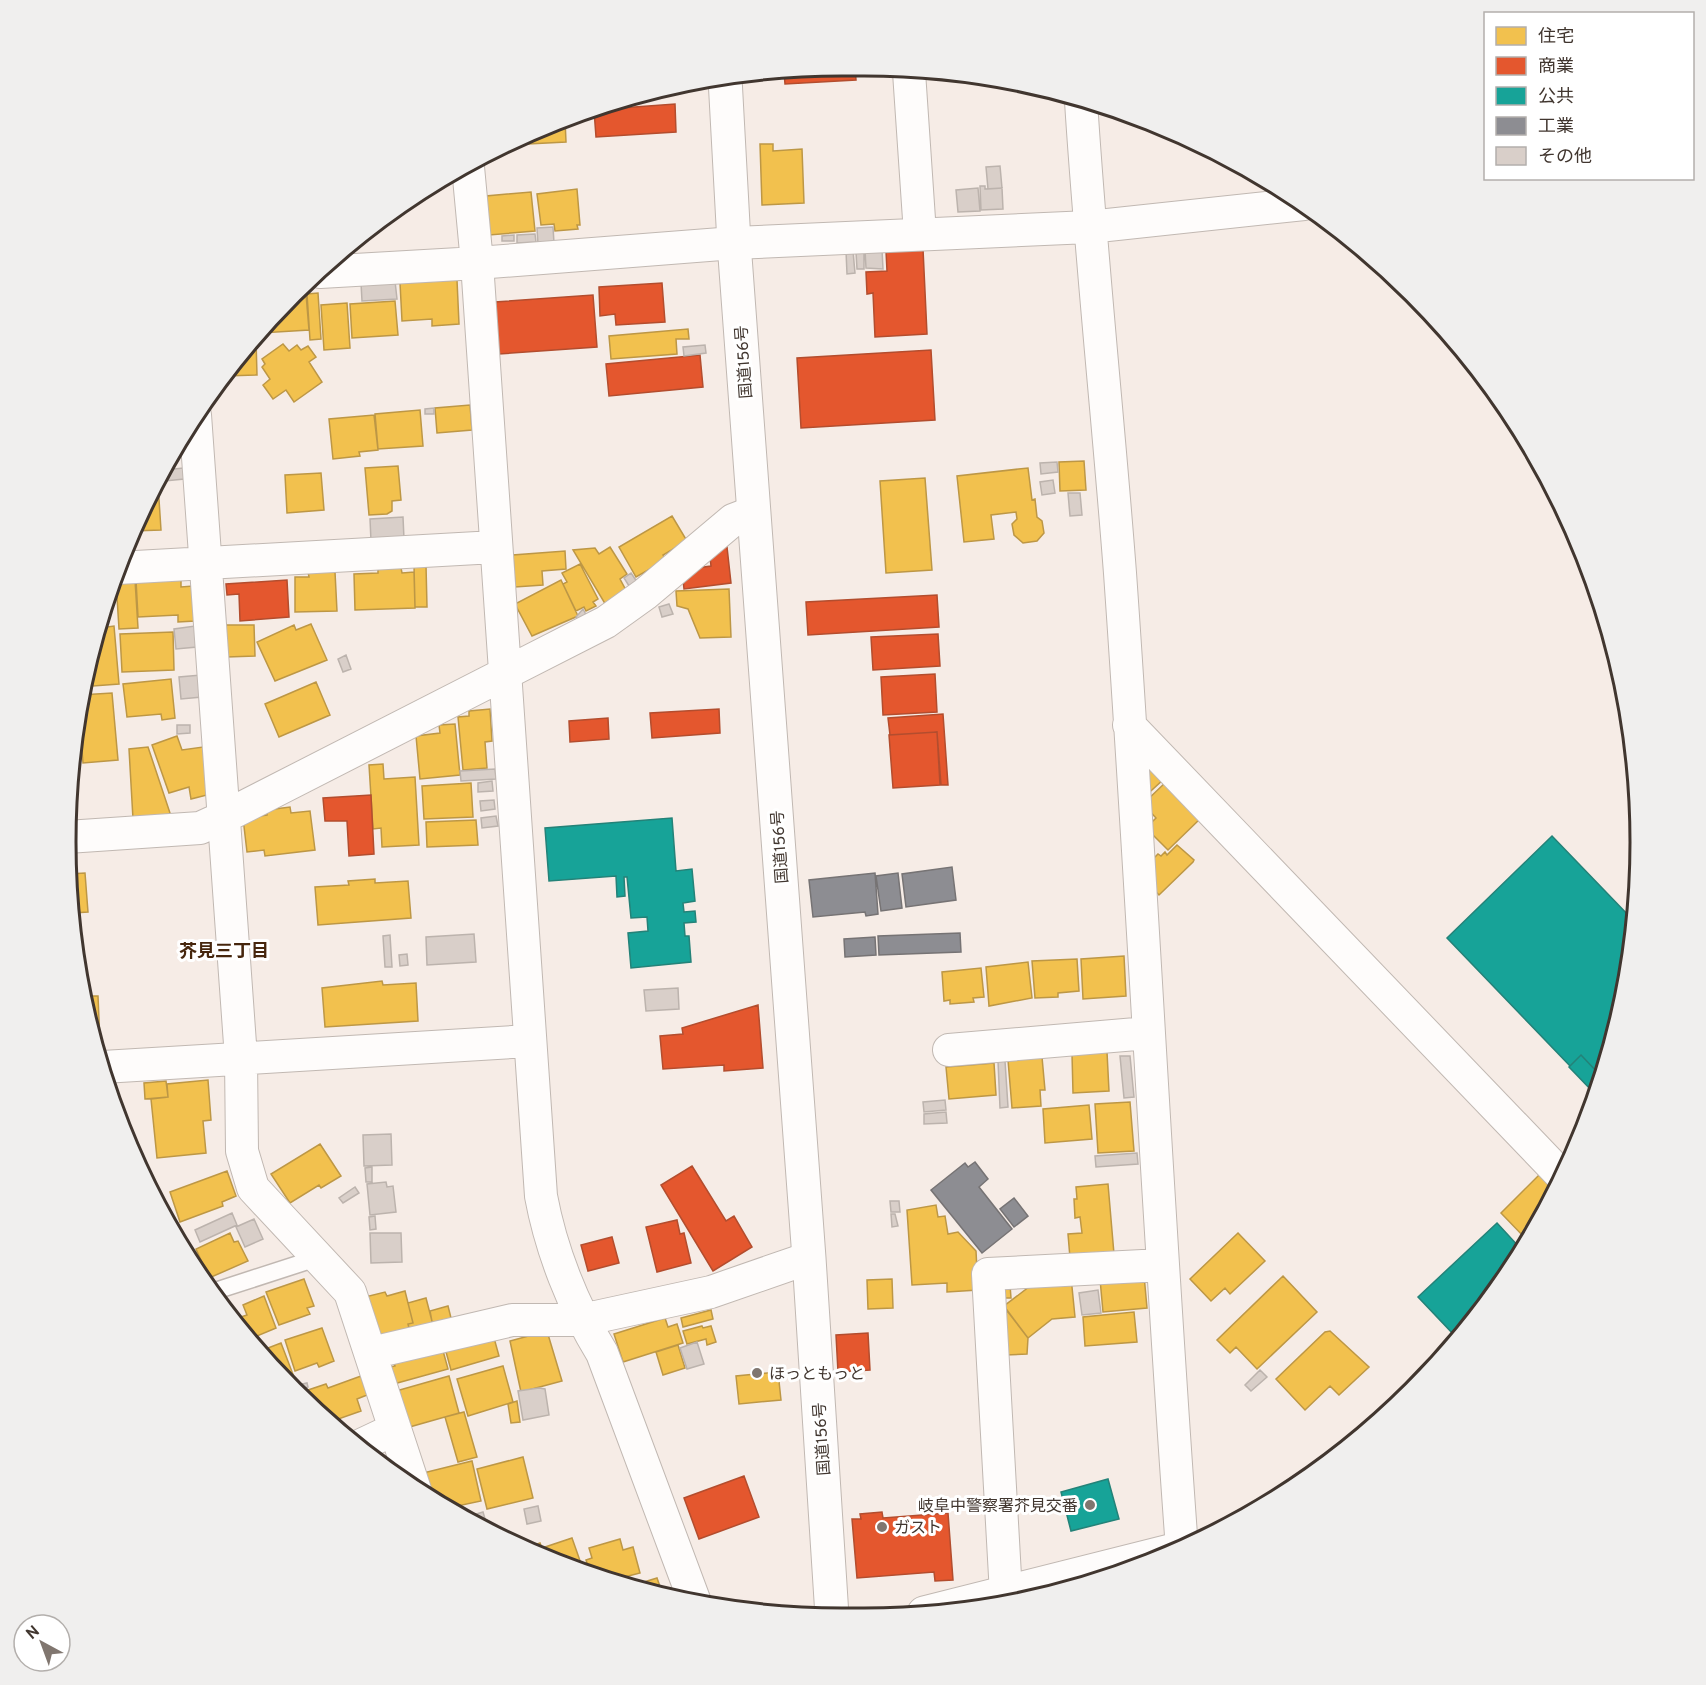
<svg xmlns="http://www.w3.org/2000/svg" width="1706" height="1685" viewBox="0 0 1706 1685" font-family="Overpass,'Noto Sans JP',sans-serif">
	<style>
		.homes { fill: #f2c14e; stroke: #bd9745; stroke-width: 1.5 }
		.shops { fill: #e4572e; stroke: #b34d2e; stroke-width: 1.5 }
		.public { fill: #17a398; stroke: #248278; stroke-width: 1.5 }
		.industry { fill: #8d8d92; stroke: #767374; stroke-width: 1.5 }
		.building { fill: #d9cfc9; stroke: #bcb3ad; stroke-width: 1.5 }
		.lines { fill: none; stroke-linecap: round; stroke-linejoin: round }
		.service-casing { stroke: #c1b8b2; stroke-width: 19 }
		.minor-casing { stroke: #c1b8b2; stroke-width: 34 }
		.tertiary-casing { stroke: #c1b8b2; stroke-width: 35 }
		.trunk-casing { stroke: #c1b8b2; stroke-width: 35 }
		.service { stroke: #fefcfb; stroke-width: 16 }
		.minor { stroke: #fefcfb; stroke-width: 32 }
		.tertiary { stroke: #fefcfb; stroke-width: 33 }
		.trunk { stroke: #fefcfb; stroke-width: 33 }
		.poi-dot { fill: #80766f; stroke: #fff; stroke-width: 2 }
		.labels { text-anchor: middle; stroke-width: 6; stroke-linejoin: round; paint-order: stroke }
		.street-label { font-size: 16px; fill: #41362f; stroke: #fff }
		.poi-label { font-size: 16px; fill: #41362f; stroke: #fff; text-anchor: start }
		.neighbourhood-label { font-size: 18px; font-weight: bold; fill: #46260d; stroke: #fff }
		.rim { fill: none; stroke: #41362f; stroke-width: 3 }
	</style>
	<rect width="100%" height="100%" fill="#f6ece6"/>
	<path class="homes" d="M565 119 566 142 508 145 545 125Z
		M760 144H773V151L802 149 804 203 762 205Z
		M577 189 580 225H577L578 229 555 231 554 224 541 225 537 194Z
		M531 192 535 231 489 235 486 196Z
		M457 280 459 324 432 326V319L402 321 400 283Z
		M318 293 321 339 310 340 307 294Z
		M306 294 309 330 261 333 292 295Z
		M395 301 398 335 352 338 350 304Z
		M347 303 350 348 324 350 321 305Z
		M688 329 689 339H676L677 354 611 359 609 336Z
		M256 339 257 375 226 376Z
		M283 344 289 351 297 345 301 350 308 346 316 357 309 362 322 382 294 402 286 390 273 399 263 385 270 379 262 367 265 364 262 359Z
		M470 405 472 430 437 433 435 408Z
		M420 410 423 446 378 449 375 414Z
		M374 415 378 450 359 452 360 456 333 459 329 419Z
		M1084 461 1086 490 1060 491 1059 462Z
		M398 466 401 500 392 501V511L387 514 369 515 365 468Z
		M1028 468 1032 500 1035 499 1037 517 1042 521 1044 533 1037 541 1023 543 1014 535 1012 524 1017 519 1016 512 991 515 994 539 964 542 957 476Z
		M321 473 324 510 287 513 285 475Z
		M925 478 932 570 886 573 880 481Z
		M158 484 161 530 133 531Z
		M672 516 687 541 663 555 666 560 636 577 619 547Z
		M610 547 627 574 620 579 628 594 607 607 573 550 595 548 599 554Z
		M565 551 566 569 542 571 543 585 515 587 513 555Z
		M580 564 598 599 593 602 596 606 586 611 584 607 576 611 563 584 567 582 562 573Z
		M414 565H426L427 607H415Z
		M401 568 402 573 414 572 415 608 355 610 354 574 378 573V569Z
		M308 572H335L337 611 295 612V577H309Z
		M181 578V587L193 586 195 621 178 622V615L138 617 136 580Z
		M135 580 138 628 119 629 116 581Z
		M561 580 578 616 532 636 515 604Z
		M729 589 731 637 700 638 688 609 677 606 676 591Z
		M311 624 327 660 275 681 257 642 294 625 296 630Z
		M226 625H254L255 656 227 657Z
		M114 626 119 684 93 686 90 660 100 628Z
		M173 632 174 670 122 672 120 634Z
		M171 679 175 718 162 720 161 714 127 717 123 684Z
		M316 682 330 715 279 737 265 704Z
		M112 693 118 760 83 763 79 715 80 695Z
		M490 709 492 741 485 742 487 768 463 770 458 717 469 716V711Z
		M455 724 460 775 420 779 416 736 440 733 439 725Z
		M177 736 182 750 203 747 207 795 191 799 189 787 169 793 152 745Z
		M148 747 171 816 133 819 129 749Z
		M1147 759 1165 778 1141 800Z
		M383 764 384 779 415 777 419 845 382 847 381 828 373 829 369 765Z
		M1167 781 1202 817 1168 850 1146 828 1156 818 1143 804Z
		M471 783 473 817 424 819 422 786Z
		M290 807 291 813 310 811 315 850 265 856 264 850 247 852 243 818 267 815V810Z
		M476 820 478 845 427 847 426 822Z
		M1177 845 1194 860 1193 862 1159 895 1148 883 1147 865 1158 854 1161 856 1165 852 1167 855Z
		M85 873 88 912 73 913 69 874Z
		M375 879V883L408 881 411 918 318 925 315 887 349 885 348 881Z
		M1124 956 1126 996 1083 999 1081 959Z
		M1077 959 1079 991 1058 993V997L1035 998 1032 961Z
		M1028 962 1032 998 989 1006 986 967Z
		M981 968 984 997 973 998 974 1002 950 1004V1000L944 1001 942 972Z
		M382 981 383 985 416 983 418 1021 325 1027 322 988Z
		M82 996H98L100 1043H96Z
		M1107 1052 1109 1091 1073 1093 1072 1054Z
		M1042 1057 1045 1090H1040L1041 1106 1012 1108 1008 1060Z
		M994 1063 996 1095 949 1099 946 1067Z
		M208 1080 211 1120 203 1121 206 1153 157 1158 151 1099 168 1097 167 1084Z
		M166 1081 168 1097 145 1099 144 1083Z
		M1130 1102 1134 1151 1098 1153 1095 1104Z
		M1089 1105 1092 1139 1045 1143 1043 1109Z
		M320 1144 341 1176 321 1188 319 1185 290 1203 271 1174Z
		M227 1171 236 1196 222 1202 223 1206 180 1222 170 1192Z
		M1541 1173 1555 1188 1545 1207 1533 1219 1537 1223 1527 1240 1501 1213Z
		M1108 1184 1114 1254 1070 1258 1068 1234 1082 1233 1080 1217 1075 1218 1074 1199H1077L1076 1187Z
		M160 1198 191 1260H190L157 1200Z
		M936 1205 938 1217 945 1216 948 1234 958 1232 976 1251 978 1290 947 1292V1283L912 1285 907 1210Z
		M230 1233 234 1242 238 1241 248 1261 209 1278 196 1249Z
		M1238 1233 1265 1261 1230 1294 1225 1288 1211 1301 1190 1279Z
		M194 1263 205 1283 192 1264Z
		M1144 1275 1147 1308 1103 1312 1100 1279Z
		M1283 1276 1317 1312 1257 1369 1236 1347 1230 1353 1217 1340Z
		M1071 1277 1075 1317 1052 1319 1028 1338 1004 1306 1038 1280Z
		M304 1279 314 1306 307 1308 310 1314 279 1325 266 1292Z
		M892 1279 893 1308 868 1309 867 1280Z
		M999 1284 1010 1285 1011 1298H1000Z
		M405 1291 413 1323 408 1324 410 1332 375 1338 365 1297 385 1292 387 1296Z
		M264 1296 276 1328 250 1339 235 1319 247 1315 243 1305Z
		M426 1298 433 1325 410 1331 408 1324 413 1323 408 1303Z
		M448 1306 452 1322 433 1327 430 1311Z
		M711 1310 713 1319 683 1327 681 1318Z
		M1002 1312H1008L1028 1338 1027 1354 1005 1355Z
		M1134 1312 1137 1342 1085 1346 1083 1317Z
		M665 1318 668 1327 677 1324 683 1343 623 1362 614 1334Z
		M702 1326 703 1328 711 1326 716 1342 707 1345 706 1339 687 1344 683 1331Z
		M491 1327 499 1356 451 1370 443 1341Z
		M322 1328 334 1361 319 1367 317 1363 295 1371 285 1340Z
		M547 1331 562 1381 521 1392 510 1341Z
		M1330 1331 1369 1367 1339 1395 1330 1386 1305 1410 1276 1379 1325 1332Z
		M281 1343 294 1377 285 1381 260 1351Z
		M678 1345 685 1368 663 1375 656 1352Z
		M442 1347 448 1369 390 1385 386 1368 395 1366 392 1355Z
		M503 1366 513 1402 468 1416 457 1379Z
		M778 1372 781 1400 739 1404 736 1376Z
		M361 1376 367 1395 357 1399 361 1411 330 1422 305 1401 302 1392 326 1384 328 1388Z
		M449 1376 459 1413 406 1428 396 1391Z
		M517 1401 520 1422 511 1423 508 1404Z
		M464 1412 477 1457 458 1462 445 1417Z
		M523 1457 533 1498 487 1509 477 1469Z
		M472 1461 481 1501 448 1508 428 1497 423 1473Z
		M572 1538 584 1572 546 1560 524 1549 540 1543 542 1548Z
		M620 1539 623 1550 633 1547 640 1573 613 1580 590 1573 586 1560 592 1558 589 1548Z
		M657 1578 663 1595 631 1586Z"/>
	<path class="shops" d="M842 66 855 67 856 80 785 84 784 72Z
		M675 104 676 132 596 137 594 110Z
		M923 249 927 334 875 337 873 293 867 294 866 272 887 271 886 251Z
		M662 283 665 322 616 325 615 314 600 316 599 287Z
		M593 295 597 347 499 354 495 302Z
		M931 350 935 420 801 428 797 358Z
		M700 355 703 387 609 396 606 364Z
		M727 547 731 583 684 589 682 570 711 566 709 549Z
		M287 580 289 617 240 621 239 594 227 595 226 584Z
		M937 595 939 627 808 635 806 602Z
		M938 634 940 666 873 670 871 637Z
		M935 674 937 712 883 715 881 677Z
		M719 709 720 733 652 738 650 713Z
		M943 714 948 785H941L937 732 890 735 888 718Z
		M608 718 609 739 570 742 569 721Z
		M937 732 940 785 893 788 889 735Z
		M371 795 374 854 349 856 347 821H325L323 798Z
		M758 1005 763 1068 724 1071V1065L663 1069 660 1036 683 1034 682 1028Z
		M692 1166 726 1221 734 1216 752 1247 713 1271 661 1185Z
		M677 1220 680 1234 684 1233 691 1263 657 1272 646 1227Z
		M612 1237 619 1263 588 1271 581 1245Z
		M868 1333 870 1370 838 1372 836 1335Z
		M744 1476 759 1517 699 1539 684 1498Z
		M882 1512 883 1518 948 1513 953 1580 935 1581 934 1572 857 1578 852 1519H861L860 1514Z"/>
	<path class="public" d="M672 818 676 871 692 869 695 901 683 903 684 912 695 911 696 922 684 923 685 936H689L691 962 631 968 628 933 648 931 647 917 631 918 627 877H624L625 896 617 897 616 876 549 881 545 828Z
		M1552 836 1632 919 1625 994 1600 1075 1581 1055 1570 1066 1447 938Z
		M1581 1055 1600 1075 1595 1094 1569 1067Z
		M1497 1223 1522 1250 1509 1274 1457 1338 1418 1297Z
		M1108 1479 1119 1519 1071 1531 1061 1492Z"/>
	<path class="industry" d="M952 867 956 900 906 907 902 874Z
		M875 873 878 914 866 916 865 912 813 917 809 880Z
		M898 873 902 908 881 911 876 876Z
		M960 933 961 952 879 955 878 936Z
		M875 937 876 955 845 957 844 939Z
		M975 1162 988 1179 979 1187 1012 1229 982 1253 931 1190 965 1163 968 1167Z
		M1014 1198 1028 1216 1014 1227 1000 1209Z"/>
	<path class="building" d="M1000 166 1002 188 988 189 986 167Z
		M980 186H985V189L1002 188 1003 209 981 210Z
		M978 188 980 211 958 212 956 190Z
		M553 227 554 243 538 244 537 228Z
		M535 234 536 242 517 243V235Z
		M514 235V241H502V236Z
		M865 250H882L883 269 866 268Z
		M846 251H853L855 273 847 274Z
		M864 251V269H857L856 252Z
		M395 281 397 299 362 301 361 283Z
		M705 345 706 353 684 356 683 347Z
		M434 408V414H425V409Z
		M1057 462 1058 472 1041 474 1040 463Z
		M183 468 184 479 165 481V470Z
		M1053 480 1055 493 1042 495 1040 482Z
		M1068 493H1080L1082 515 1070 516Z
		M403 517 404 539 371 541 370 519Z
		M631 573 642 589 634 594 624 578Z
		M669 604 673 614 662 617 659 607Z
		M583 609 591 624 583 629 576 617Z
		M195 626 197 647 176 649 174 629Z
		M346 655 351 669 343 672 338 659Z
		M201 675 202 697 181 699 179 677Z
		M177 725H190V733L177 734Z
		M495 769 496 779 461 781 460 771Z
		M492 781 493 791 478 792V783Z
		M494 800 495 809 481 811 480 801Z
		M496 816 498 826 482 828 481 818Z
		M474 934 476 962 427 965 426 937Z
		M390 935 392 967H385L383 936Z
		M407 954 408 965 400 966 399 955Z
		M678 988 679 1009 646 1011 644 990Z
		M1120 1056H1130L1134 1097 1124 1098Z
		M998 1061H1005L1008 1107 1000 1108Z
		M945 1100 946 1110 924 1112 923 1102Z
		M946 1112 947 1123 924 1124V1114Z
		M391 1134 392 1165 364 1166 363 1135Z
		M1137 1153 1138 1164 1096 1167 1095 1156Z
		M372 1167V1182H366L365 1168Z
		M386 1182 387 1187 393 1186 396 1212 370 1215 367 1184Z
		M355 1187 359 1193 343 1203 339 1198Z
		M890 1201H899L900 1212H891Z
		M232 1213 237 1225 200 1242 195 1230Z
		M891 1214H895L898 1226 892 1227Z
		M375 1216 376 1229 370 1230 369 1217Z
		M254 1219 263 1239 245 1247 236 1227Z
		M370 1233H401L402 1262 371 1263Z
		M1098 1290 1101 1313 1082 1315 1079 1293Z
		M697 1342 704 1364 687 1369 680 1348Z
		M1260 1370 1267 1377 1251 1391 1245 1385Z
		M307 1383 308 1387 300 1390 298 1385Z
		M539 1388 545 1389 549 1415 523 1420 518 1391Z
		M538 1506 541 1521 527 1524 524 1509Z
		M483 1512 488 1529 475 1522 473 1515Z"/>
	<g class="lines">
		<defs>
			<path id="service" d="M212 1292 320 1257"/>
			<path id="minor" d="M909 72 920 234
				M1081 101C1091 259 1108 416 1120 573 1143 898 1158 1224 1182 1549
				M468 167 477 263 541 1196C551 1250 573 1306 602 1353L696 1605
				M320 272 477 263 734 243 1089 227 1304 204
				M195 415 241 1058 242 1151 253 1188 350 1292 415 1490
				M118 568 495 547
				M1129 725 1562 1176
				M67 837 200 828 224 817 606 622 645 594 733 520 754 512
				M949 1050 1148 1033
				M103 1067 529 1041
				M371 1353 512 1320H582L711 1292 809 1258
				M359 1446 395 1429
				M1006 1594 988 1274 1162 1265"/>
			<path id="tertiary" d="M924 1613 1182 1548"/>
			<path id="trunk" d="M725 78 734 243 809 1258 832 1616"/>
		</defs>
		<use href="#service" class="service-casing"/>
		<use href="#minor" class="minor-casing"/>
		<use href="#tertiary" class="tertiary-casing"/>
		<use href="#trunk" class="trunk-casing"/>
		<use href="#service" class="service"/>
		<use href="#minor" class="minor"/>
		<use href="#tertiary" class="tertiary"/>
		<use href="#trunk" class="trunk"/>
	</g>
	<g class="poi-dot">
		<circle cx="757" cy="1373" r="6"/>
		<circle cx="1090" cy="1505" r="6"/>
		<circle cx="882" cy="1527" r="6"/>
	</g>
	<g class="labels">
		<g class="street-label">
			<text transform="translate(743 362) rotate(-94)" y="6">国道156号</text>
			<text transform="translate(779 847) rotate(-94)" y="6">国道156号</text>
			<text transform="translate(821 1439) rotate(-94)" y="6">国道156号</text>
		</g>
		<g class="poi-label">
			<text x="769" y="1379">ほっともっと</text>
			<text x="1078" y="1511" text-anchor="end">岐阜中警察署芥見交番</text>
			<text x="894" y="1533">ガスト</text>
		</g>
		<g class="neighbourhood-label">
			<text x="224" y="957">芥見三丁目</text>
		</g>
	</g>
	<path d="M0 0H1706V1685H0ZM842 76H864A766 766 0 0 1 1630 842V842A766 766 0 0 1 864 1608H842A766 766 0 0 1 76 842V842A766 766 0 0 1 842 76Z" fill="#f0efee" fill-rule="evenodd"/>
	<path class="rim" d="M842 76H864A766 766 0 0 1 1630 842V842A766 766 0 0 1 864 1608H842A766 766 0 0 1 76 842V842A766 766 0 0 1 842 76Z"/>
	<rect x="1484" y="12" width="210" height="168" fill="#ffffff" stroke="#b3afac" stroke-width="1.5"/>
	<rect x="1496" y="27" width="30" height="18" fill="#f2c14e" stroke="#b3afac" stroke-width="1.5"/>
	<text x="1538" y="42" font-size="18" fill="#41362f">住宅</text>
	<rect x="1496" y="57" width="30" height="18" fill="#e4572e" stroke="#b3afac" stroke-width="1.5"/>
	<text x="1538" y="72" font-size="18" fill="#41362f">商業</text>
	<rect x="1496" y="87" width="30" height="18" fill="#17a398" stroke="#b3afac" stroke-width="1.5"/>
	<text x="1538" y="102" font-size="18" fill="#41362f">公共</text>
	<rect x="1496" y="117" width="30" height="18" fill="#8d8d92" stroke="#b3afac" stroke-width="1.5"/>
	<text x="1538" y="132" font-size="18" fill="#41362f">工業</text>
	<rect x="1496" y="147" width="30" height="18" fill="#d9cfc9" stroke="#b3afac" stroke-width="1.5"/>
	<text x="1538" y="162" font-size="18" fill="#41362f">その他</text>
	<g transform="translate(42 1643) rotate(319)"><circle r="28" fill="#ffffff" stroke="#b3afac" stroke-width="1.5"/>
	<path d="M0-4.5L10 22L0 15L-10 22Z" fill="#80766f"/>
	<text y="-9" font-size="16" font-weight="bold" text-anchor="middle" fill="#41362f">N</text>
	</g>
</svg>
